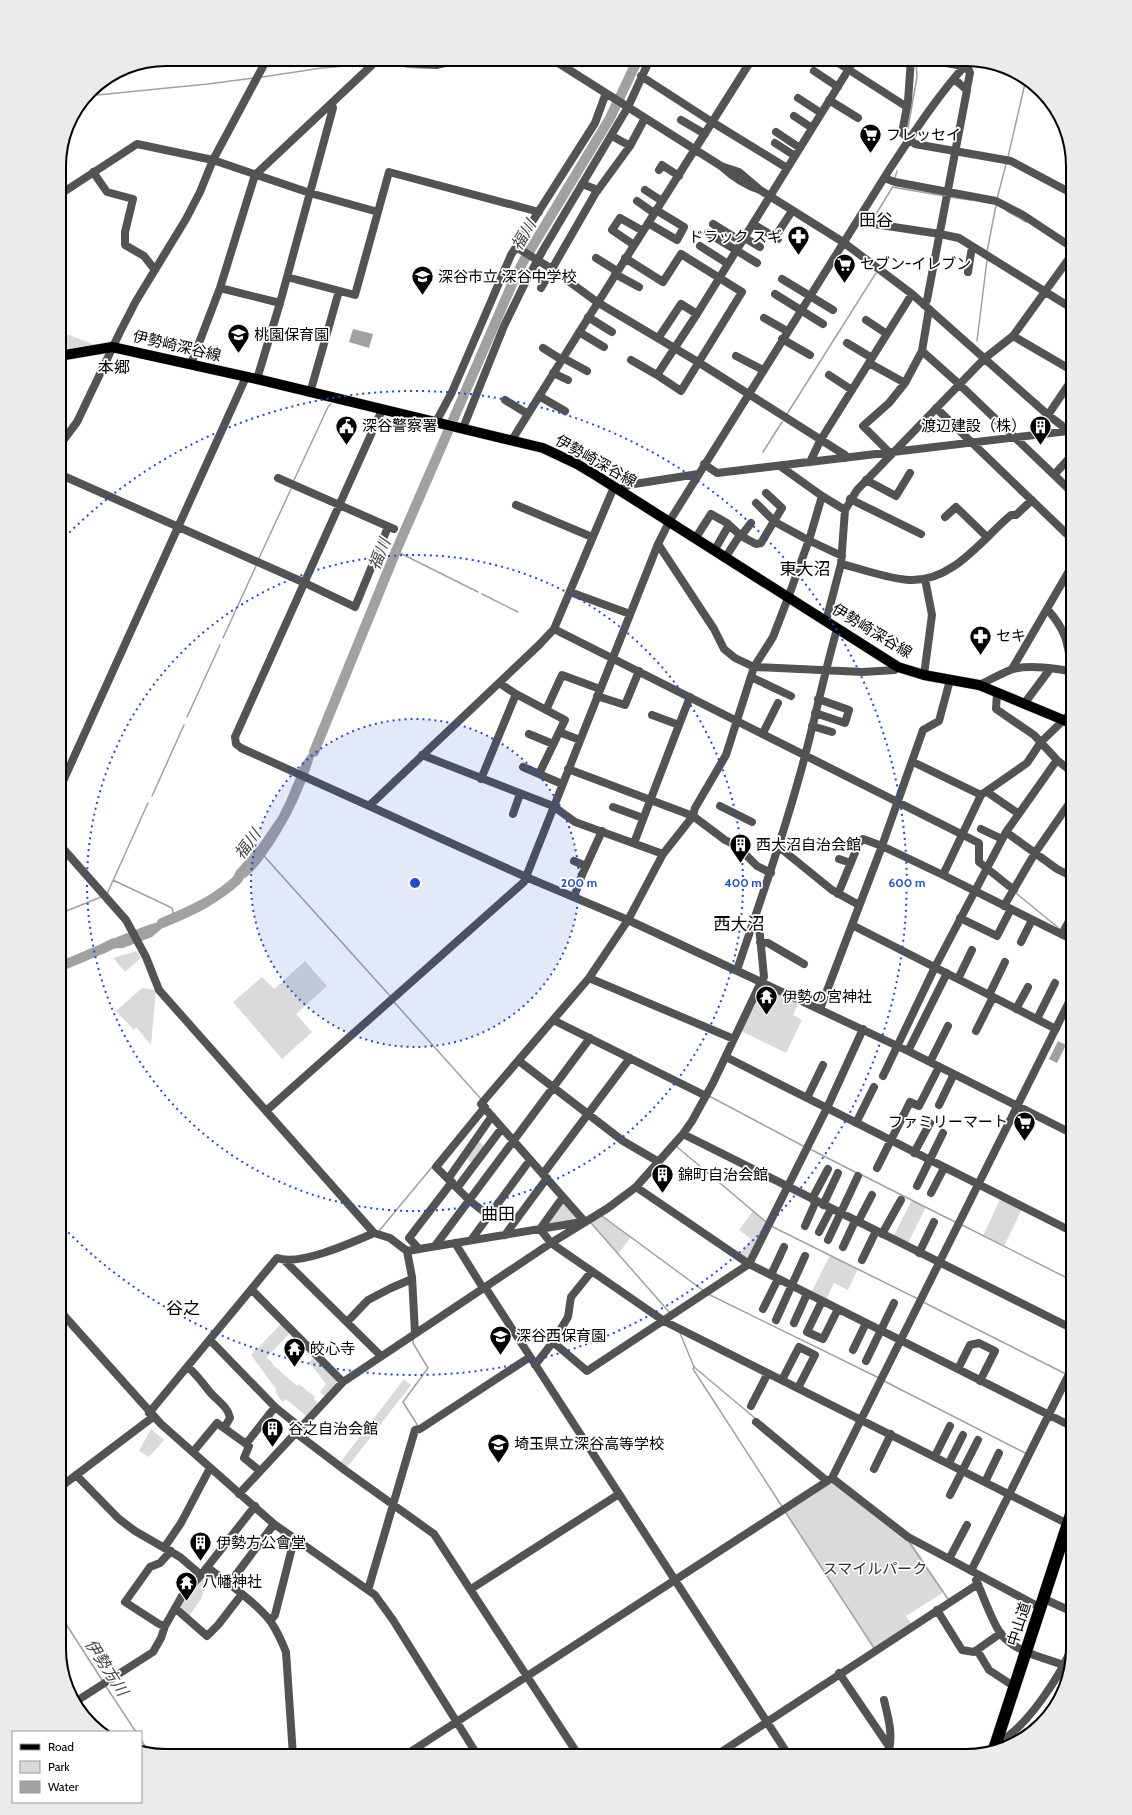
<svg xmlns="http://www.w3.org/2000/svg" width="1132" height="1815" viewBox="0 0 1132 1815" font-family="Cabin,'Noto Sans JP',sans-serif">
	<style>
		.green { fill: #dadada }
		.water { fill: #a1a1a1 }
		.lines { fill: none; stroke-linecap: round; stroke-linejoin: round }
		.stream { stroke: #a1a1a1; stroke-width: 1.5 }
		.river { stroke: #a1a1a1; stroke-width: 10 }
		.major-casing { stroke: #dbdbdb; stroke-width: 11 }
		.highway-casing { stroke: #dbdbdb; stroke-width: 13 }
		.minor { stroke: #535353; stroke-width: 8 }
		.major { stroke: #000; stroke-width: 10 }
		.highway { stroke: #000; stroke-width: 12 }
		.ring { fill: none; stroke: #1d4ed8; stroke-width: 2; stroke-dasharray: 2 4 }
		.labels { text-anchor: middle; stroke-width: 3.5; stroke-linejoin: round; paint-order: stroke }
		.poi-label { font-size: 15px; fill: #000; stroke: #fff; text-anchor: start }
		.street-label { font-size: 15px; fill: #000; stroke: #fff }
		.park-label { font-size: 15px; fill: #313131; stroke: #fff }
		.water-label { font-size: 16px; font-style: italic; fill: #424242; stroke: #fff }
		.neighbourhood-label { font-size: 16px; fill: #000; stroke: #fff }
		.quarter-label { font-size: 17px; fill: #000; stroke: #fff }
		.rim { fill: none; stroke: #000; stroke-width: 2 }
		.centre { fill: #1d4ed8; stroke: #fff; stroke-width: 2 }
		.ring-label { font-size: 12px; text-anchor: middle; font-weight: bold; fill: #1d4ed8; stroke: #fff; stroke-width: 3.5; stroke-linejoin: round; paint-order: stroke }
	</style>
	<rect width="100%" height="100%" fill="#fff"/>
	<path class="green" d="M59 331 103 348 70 353 59 350Z
		M137 951 141 958 125 972 113 958Z
		M305 961 327 986 296 1014 312 1032 282 1059 233 1002 262 977 274 989Z
		M142 988 156 990 151 1045 136 1027 134 1030 116 1011Z
		M775 989 800 1000 793 1015 802 1020 786 1053 739 1030 754 997 767 1002Z
		M476 1139 487 1148 474 1165 464 1156Z
		M563 1197 585 1222 540 1229Z
		M1001 1197 1023 1207 1004 1246 983 1236Z
		M912 1200 926 1207 906 1247 892 1239Z
		M753 1211 769 1225 749 1264 738 1257 751 1239 739 1230Z
		M599 1214 631 1237 618 1254 588 1220Z
		M830 1255 858 1269 848 1290 834 1283 825 1302 810 1295Z
		M281 1324 290 1333 267 1357 273 1364V1365L297 1386 299 1384 315 1397 314 1399 318 1403 306 1416 286 1399 283 1402C279 1398 276 1395 276 1389L251 1355Z
		M314 1357 339 1381 325 1396 320 1392 326 1384 309 1362Z
		M404 1379 411 1385 346 1469 339 1464Z
		M151 1429 164 1440 149 1457 139 1451Z
		M832 1478 908 1537 944 1592 906 1616 913 1626 875 1650 784 1510Z
		M199 1577 207 1583 201 1599 187 1619 175 1608Z"/>
	<path class="water" d="M353 329 373 334 369 348 349 342Z
		M319 740C309 777 295 811 274 843 267 853 260 865 251 873 245 879 236 883 228 888L236 871 258 846 278 817 286 801 302 763Z
		M174 918 152 937 123 948 102 949 117 937 148 925Z
		M1058 1041 1066 1045 1057 1063 1049 1059Z"/>
	<g class="lines">
		<path class="stream" d="M405 67C432 69 444 69 470 59
			M262 77 322 68 368 64
			M87 96 208 84 254 78
			M908 128 917 77 916 59
			M1008 157 1026 79
			M895 178 897 171
			M892 187 944 196
			M949 197 971 200
			M997 199 1006 164
			M1007 211 1026 222
			M873 219 892 188
			M987 252 996 205
			M977 341 987 260
			M787 414 876 273
			M763 452 782 422
			M294 480 328 407 331 404
			M396 551 478 592
			M259 558 291 489
			M482 594 518 612
			M223 638 256 566
			M187 717 220 645
			M152 796 184 725
			M264 856 391 997
			M113 880 172 908 174 918
			M1016 893 1061 930
			M107 894 148 803
			M59 914 101 897
			M394 1002 481 1099
			M709 1096 805 1147
			M676 1146 766 1222
			M810 1149 857 1173
			M862 1175 957 1223
			M602 1216 704 1291
			M591 1223 670 1313
			M962 1225 1073 1281
			M771 1226 918 1299
			M379 1231 432 1167
			M708 1294 879 1378
			M923 1302 1066 1374
			M680 1333 694 1367 756 1419
			M413 1339V1343L428 1368 403 1402 418 1426
			M694 1367 693 1369 783 1508
			M884 1381 1027 1454
			M786 1513 874 1648
			M909 1542 948 1599
			M59 1613 102 1680
			M105 1685 136 1732
			M141 1740 149 1752"/>
		<path class="river" d="M314 752 396 551 513 282 523 262 610 118 638 59
			M162 923C189 912 216 900 238 879
			M59 967 102 949 114 943"/>
		<defs>
			<path id="major" d="M59 356 112 347 257 379 543 448 577 464 597 476 898 667 924 675 979 685 1073 724"/>
			<path id="highway" d="M994 1749 1073 1508"/>
		</defs>
		<use href="#major" class="major-casing"/>
		<use href="#highway" class="highway-casing"/>
		<path class="minor" d="M552 59 721 166 739 172 758 188
			M832 59 907 107
			M911 59 908 101 902 133 915 144 1011 161 1073 194
			M926 59 957 65 969 70 970 73 967 88
			M375 61 437 65 460 59
			M814 71 838 87
			M641 76 712 122 787 168
			M798 98 821 113
			M829 100 858 118
			M794 116 812 128
			M681 120 705 134
			M776 132 800 148
			M612 136 630 146
			M775 143 795 156
			M721 166C733 177 744 185 760 190L843 242 912 294 1048 415 1073 434
			M659 170 662 165 679 176
			M93 172 107 192 133 199 125 232V245L144 256 155 270
			M884 178 895 182 996 201 1023 215 1073 248
			M582 184 598 190
			M645 190 662 201
			M59 195 137 144 213 160 310 193 378 212
			M637 201 654 213
			M861 215 874 224 940 234 959 238 1073 309
			M648 223 677 240 684 227 656 210
			M713 224 742 242
			M753 224 778 239
			M708 233 757 263
			M775 237 792 211
			M745 238 760 247
			M634 245 612 230 620 218 643 231
			M700 246 728 264
			M516 247 552 269 597 302 698 362 845 455V458
			M596 258 617 271
			M625 258 663 282 681 254 742 292 681 391 657 375 631 360
			M968 272 972 247
			M615 274 639 287
			M287 277 355 295 389 172 539 212
			M782 279 833 310
			M220 288 280 303
			M541 288 595 194 630 146 645 118
			M775 294 823 324
			M924 305 927 300 967 90 954 79
			M929 309 922 351 959 384 1073 493
			M588 317 612 332
			M764 318 787 331
			M866 320 887 334
			M579 332 604 347
			M1013 336 1073 371
			M659 337 681 304 697 314
			M782 339 810 355
			M847 343 872 358
			M543 348 562 360
			M736 356 763 370
			M563 358 587 371
			M869 363 905 383
			M191 364 220 288 255 175 371 66 375 61 369 59
			M553 373 568 380
			M657 375 697 314 855 59
			M829 375 852 390
			M257 379 280 303 333 108 332 104
			M310 393 339 291
			M539 396 565 411
			M505 400 528 414
			M936 408 1073 540
			M382 410 235 737 236 744 241 748 526 877 628 920 761 982 764 977 759 926 753 923
			M1048 415 1073 378
			M436 422 452 392 511 255 595 123 606 93
			M463 428 504 326 523 287 543 250 628 107 650 59
			M512 440C591 312 672 186 752 59
			M59 446 77 422 120 332 136 301 186 219 200 192 213 160 267 59
			M887 453V450L863 426 889 403 905 383 922 351
			M810 462 820 441 912 294
			M704 464 717 473 1068 431
			M780 466 822 496 845 510
			M59 474 305 583 355 607 388 527
			M1054 475 1073 454
			M278 478 394 529
			M866 480 896 496 910 473
			M619 490 628 485 698 474
			M850 499 921 534
			M756 503 775 522 808 540 842 556
			M516 505 592 537
			M945 517 956 507 987 537
			M695 539 711 514 727 523 741 536 751 523
			M658 544 714 629 724 649 735 658 754 667 863 672 895 670 898 667
			M714 551 729 525
			M725 558 738 538 741 536 756 544 761 543 782 508 766 493
			M841 564C863 569 888 579 910 580 953 582 982 539 1011 515H1016L1032 500
			M570 592 630 614
			M1047 609C1067 631 1068 644 1072 672
			M826 621 841 564 845 510 857 490 985 358 1013 336 1073 253
			M554 629 979 843V862L1014 890
			M1012 669 1073 564
			M924 675 932 615 925 579
			M751 677 791 696
			M499 683 516 694 565 720 539 774
			M979 685C990 680 1002 673 1013 669 1029 665 1057 668 1073 672
			M997 693 996 709 1034 735 1057 760 1073 773
			M597 696 625 705 639 671
			M1024 704 1050 669
			M546 710 562 675 600 689
			M815 713 845 723 849 710 818 699
			M679 725 690 697
			M812 726 832 732
			M559 732 580 740
			M763 733 778 703
			M529 734 553 744
			M422 755 553 806 575 822 663 854
			M913 762 981 795
			M523 767 562 784
			M568 769 693 816 725 840 737 846 757 866 771 873
			M481 779 516 694
			M59 790 246 377
			M987 792 1019 814
			M370 805 539 645 554 629 614 487
			M720 806 752 822
			M613 807 643 818
			M513 814 520 794
			M981 829 1002 839
			M1006 832 1057 869 1073 877
			M634 843 679 725 652 715
			M59 844 126 920 146 957 159 990 374 1233 390 1238 407 1251 412 1277 415 1333
			M779 847 832 890 859 905
			M839 859 851 863
			M574 861 586 866
			M943 875 981 795 1027 763 1041 742 1073 711
			M838 894 859 843 863 839 882 846 943 875 1073 940
			M574 897 582 875 602 831
			M1004 906 1035 853 1073 798
			M960 918 997 936 1011 909
			M852 925 1056 1029
			M1062 934 1073 914
			M760 942 768 943 804 964
			M1021 942 1032 920
			M737 970C761 899 786 828 805 756 816 714 825 671 837 629
			M589 978 734 1039
			M958 979 972 950
			M989 995 1005 962
			M820 1009 882 846 923 730 939 721 950 680
			M1016 1009 1028 987
			M1037 1019 1055 983
			M553 1020 706 1096
			M976 1031 993 997
			M908 1051 947 973
			M726 1057 1073 1232
			M519 1061 623 1141 659 1162
			M930 1062 948 1026
			M883 1076 935 967 1006 832 1057 760
			M807 1098 823 1065
			M939 1105 954 1074
			M485 1107 436 1167 469 1200 489 1216
			M266 1111 524 882 658 544 669 522 889 170C914 132 940 92 971 59
			M856 1123 874 1087
			M683 1134 1073 1329
			M914 1153 930 1123
			M877 1168 910 1102 919 1106 939 1067
			M543 1174 630 1058
			M448 1179 492 1116
			M917 1186 943 1133
			M636 1187 749 1264 1073 1427
			M457 1188 502 1128
			M931 1193 944 1168
			M563 1197 540 1229 551 1243 664 1321 1072 1526
			M812 1199 828 1169
			M823 1205 838 1173
			M585 1222 481 1104 589 978 628 920 663 854 693 816 695 808 726 755 754 667 773 637 788 598 810 537 822 496
			M858 1222 872 1195
			M805 1226 816 1201
			M819 1232 831 1209
			M882 1234 901 1200
			M505 1235 547 1178
			M471 1240 530 1160
			M828 1240 858 1176
			M455 1243 483 1288
			M435 1246 590 1038
			M843 1247 855 1221
			M419 1249 409 1238 452 1182
			M407 1251 582 1222
			M919 1253 934 1222
			M862 1260 876 1231
			M285 1261 381 1356
			M771 1275 784 1247
			M485 1287 789 1756
			M252 1290 343 1382
			M822 1301 807 1332 823 1339 838 1309
			M763 1309 778 1279
			M59 1310 161 1424 274 1524 375 1595 393 1620 478 1756
			M776 1320 805 1256
			M347 1322 368 1300 391 1288 412 1279
			M794 1323 807 1294
			M210 1340 275 1407 301 1428
			M553 1342 568 1317 571 1297 592 1271
			M853 1350 866 1323
			M866 1361 894 1303
			M535 1365 553 1342 587 1371 749 1264 827 1108 863 1029
			M188 1367C196 1374 202 1382 209 1391 216 1400 228 1406 230 1418L224 1428
			M958 1369 970 1345 979 1343 995 1351 980 1381
			M782 1380 799 1347 815 1355 798 1388
			M751 1406 768 1373
			M149 1413 277 1258C300 1266 351 1243 374 1233
			M756 1422 827 1481
			M296 1433 346 1471 434 1534 579 1756
			M246 1444 275 1407
			M193 1452 217 1423 249 1446 244 1458 260 1471
			M935 1456 950 1426
			M949 1463 963 1435
			M874 1469 891 1434
			M76 1475 119 1519 135 1531 180 1557 201 1575
			M832 1478 908 1537 1041 1608
			M985 1482 999 1453
			M59 1488 153 1417
			M239 1494 343 1382 551 1243 608 1208 636 1187 683 1134 692 1121 713 1083 761 982 908 1051 1073 1134
			M950 1495 978 1440
			M164 1548 181 1523 210 1468
			M949 1559 967 1525
			M207 1567C226 1582 257 1603 271 1622 277 1631 282 1642 286 1652L293 1756
			M971 1571 1073 1366
			M976 1580C983 1595 992 1622 1001 1634 1015 1652 1044 1658 1064 1665
			M229 1584 274 1524
			M471 1589 619 1494
			M368 1590 415 1430 420 1429 530 1357
			M1044 1599 1073 1612
			M175 1608 207 1636 218 1625 242 1594
			M937 1610 962 1650 974 1652 1001 1633
			M270 1621 275 1615 294 1540
			M165 1626 159 1624 125 1602 150 1567 160 1563 171 1551
			M977 1650 989 1670 1015 1687
			M839 1673 888 1745 891 1756
			M884 1700C888 1717 893 1733 889 1750
			M75 1702 153 1652 161 1638 165 1626 182 1596 201 1575 255 1506
			M997 1743C1026 1729 1061 1675 1073 1645
			M404 1756 832 1478 1073 994
			M715 1756 978 1584"/>
		<use href="#major" class="major"/>
		<use href="#highway" class="highway"/>
	</g>
	<circle cx="415" cy="883" r="164" fill="#1d4ed8" fill-opacity=".12"/>
	<g class="ring">
		<circle cx="415" cy="883" r="164"/>
		<circle cx="415" cy="883" r="328"/>
		<path d="M61 541A492 492 0 1 1 61 1225"/>
	</g>
	<defs>
		<symbol id="supermarket-pin" viewBox="-11 -11 22 30"><path d="M0 17L-7.5 6A9.5 9.5 0 1 1 7.5 6Z" fill="#000" stroke="#fff"/><path d="M-6-5.5h2.5l.6 2H6L4.5 2H-2.5L-4.4-4H-6ZM-1.5 3.2a1.3 1.3 0 1 0 .1 0ZM3 3.2a1.3 1.3 0 1 0 .1 0Z" fill="#fff"/></symbol>
		<symbol id="pharmacy-pin" viewBox="-11 -11 22 30"><path d="M0 17L-7.5 6A9.5 9.5 0 1 1 7.5 6Z" fill="#000" stroke="#fff"/><path d="M-2-6h4v4h4v4h-4v4h-4v-4h-4v-4h4Z" fill="#fff"/></symbol>
		<symbol id="school-pin" viewBox="-11 -11 22 30"><path d="M0 17L-7.5 6A9.5 9.5 0 1 1 7.5 6Z" fill="#000" stroke="#fff"/><path d="M0-5L7-2L0 1L-7-2ZM-4 1L0 2.5L4 1V4Q0 6-4 4Z" fill="#fff"/></symbol>
		<symbol id="civic-pin" viewBox="-11 -11 22 30"><path d="M0 17L-7.5 6A9.5 9.5 0 1 1 7.5 6Z" fill="#000" stroke="#fff"/><path d="M-.6-6.5H3V-4.5H.6V-3L4-1V1h2V6H-6V1h2V-1L-.6-3ZM-1.2 2.5V6h2.4V2.5Z" fill="#fff"/></symbol>
		<symbol id="building-pin" viewBox="-11 -11 22 30"><path d="M0 17L-7.5 6A9.5 9.5 0 1 1 7.5 6Z" fill="#000" stroke="#fff"/><path d="M-4-6H4V6H1V3H-1V6H-4ZM-2.5-4.3h1.7v1.8h-1.7ZM.8-4.3h1.7v1.8H.8ZM-2.5-1h1.7V.8h-1.7ZM.8-1h1.7V.8H.8Z" fill="#fff"/></symbol>
		<symbol id="temple-pin" viewBox="-11 -11 22 30"><path d="M0 17L-7.5 6A9.5 9.5 0 1 1 7.5 6Z" fill="#000" stroke="#fff"/><path d="M0-6L5-2H3V0L6.5 2.5H4V6H1.5V3h-3V6H-4V2.5H-6.5L-3 0V-2H-5Z" fill="#fff"/></symbol>
	</defs>
	<g fill-rule="evenodd">
		<use href="#supermarket-pin" x="858" y="122" width="25" height="34"/>
		<use href="#pharmacy-pin" x="786" y="224" width="25" height="34"/>
		<use href="#supermarket-pin" x="832" y="252" width="25" height="34"/>
		<use href="#school-pin" x="410" y="264" width="25" height="34"/>
		<use href="#school-pin" x="226" y="322" width="25" height="34"/>
		<use href="#civic-pin" x="334" y="414" width="25" height="34"/>
		<use href="#building-pin" x="1028" y="414" width="25" height="34"/>
		<use href="#pharmacy-pin" x="968" y="624" width="25" height="34"/>
		<use href="#building-pin" x="728" y="832" width="25" height="34"/>
		<use href="#temple-pin" x="754" y="984" width="25" height="34"/>
		<use href="#supermarket-pin" x="1012" y="1110" width="25" height="34"/>
		<use href="#building-pin" x="650" y="1162" width="25" height="34"/>
		<use href="#school-pin" x="488" y="1324" width="25" height="34"/>
		<use href="#temple-pin" x="282" y="1336" width="25" height="34"/>
		<use href="#building-pin" x="260" y="1416" width="25" height="34"/>
		<use href="#school-pin" x="486" y="1432" width="25" height="34"/>
		<use href="#building-pin" x="188" y="1530" width="25" height="34"/>
		<use href="#temple-pin" x="174" y="1570" width="25" height="34"/>
	</g>
	<g class="labels">
		<g class="poi-label">
			<text x="886" y="140">フレッセイ</text>
			<text x="782" y="242" text-anchor="end">ドラック スギ</text>
			<text x="860" y="269">セブン-イレブン</text>
			<text x="438" y="282">深谷市立 深谷中学校</text>
			<text x="254" y="340">桃園保育園</text>
			<text x="362" y="431">深谷警察署</text>
			<text x="1026" y="431" text-anchor="end">渡辺建設（株）</text>
			<text x="996" y="641">セキ</text>
			<text x="756" y="850">西大沼自治会館</text>
			<text x="782" y="1002">伊勢の宮神社</text>
			<text x="1008" y="1127" text-anchor="end">ファミリーマート</text>
			<text x="678" y="1180">錦町自治会館</text>
			<text x="516" y="1341">深谷西保育園</text>
			<text x="310" y="1354">皎心寺</text>
			<text x="288" y="1434">谷之自治会館</text>
			<text x="514" y="1449">埼玉県立深谷高等学校</text>
			<text x="216" y="1548">伊勢方公會堂</text>
			<text x="202" y="1587">八幡神社</text>
		</g>
		<g class="street-label">
			<text transform="translate(177 346) rotate(13)" y="5">伊勢崎深谷線</text>
			<text transform="translate(596 461) rotate(29)" y="5">伊勢崎深谷線</text>
			<text transform="translate(872 631) rotate(31)" y="5">伊勢崎深谷線</text>
			<text transform="translate(1019 1624) rotate(-72)" y="5">中山道</text>
		</g>
		<g class="park-label">
			<text x="875" y="1574">スマイルパーク</text>
		</g>
		<g class="water-label">
			<text transform="translate(523 235) rotate(-59)" y="6">福川</text>
			<text transform="translate(379 554) rotate(-68)" y="6">福川</text>
			<text transform="translate(247 844) rotate(-53)" y="6">福川</text>
			<text transform="translate(107 1667) rotate(57)" y="6">伊勢方川</text>
		</g>
		<g class="neighbourhood-label">
			<text x="114" y="373">本郷</text>
		</g>
		<g class="quarter-label">
			<text x="876" y="226">田谷</text>
			<text x="805" y="575">東大沼</text>
			<text x="739" y="930">西大沼</text>
			<text x="498" y="1220">曲田</text>
			<text x="183" y="1314">谷之</text>
		</g>
	</g>
	<path d="M0 0H1132V1815H0ZM166 66H966A100 100 0 0 1 1066 166V1649A100 100 0 0 1 966 1749H166A100 100 0 0 1 66 1649V166A100 100 0 0 1 166 66Z" fill="#ebebeb" fill-rule="evenodd"/>
	<path class="rim" d="M166 66H966A100 100 0 0 1 1066 166V1649A100 100 0 0 1 966 1749H166A100 100 0 0 1 66 1649V166A100 100 0 0 1 166 66Z"/>
	<circle cx="415" cy="883" r="6" class="centre"/>
	<g class="ring-label">
		<text x="579" y="887">200 m</text>
		<text x="743" y="887">400 m</text>
		<text x="907" y="887">600 m</text>
	</g>
	<rect x="12" y="1731" width="130" height="72" fill="#ffffff" stroke="#999999"/>
	<rect x="20" y="1744" width="20" height="6" fill="#000000" stroke="#999999"/>
	<text x="48" y="1751" font-size="12" fill="#000000">Road</text>
	<rect x="20" y="1761" width="20" height="12" fill="#dadada" stroke="#999999"/>
	<text x="48" y="1771" font-size="12" fill="#000000">Park</text>
	<rect x="20" y="1781" width="20" height="12" fill="#a1a1a1" stroke="#999999"/>
	<text x="48" y="1791" font-size="12" fill="#000000">Water</text>
</svg>
